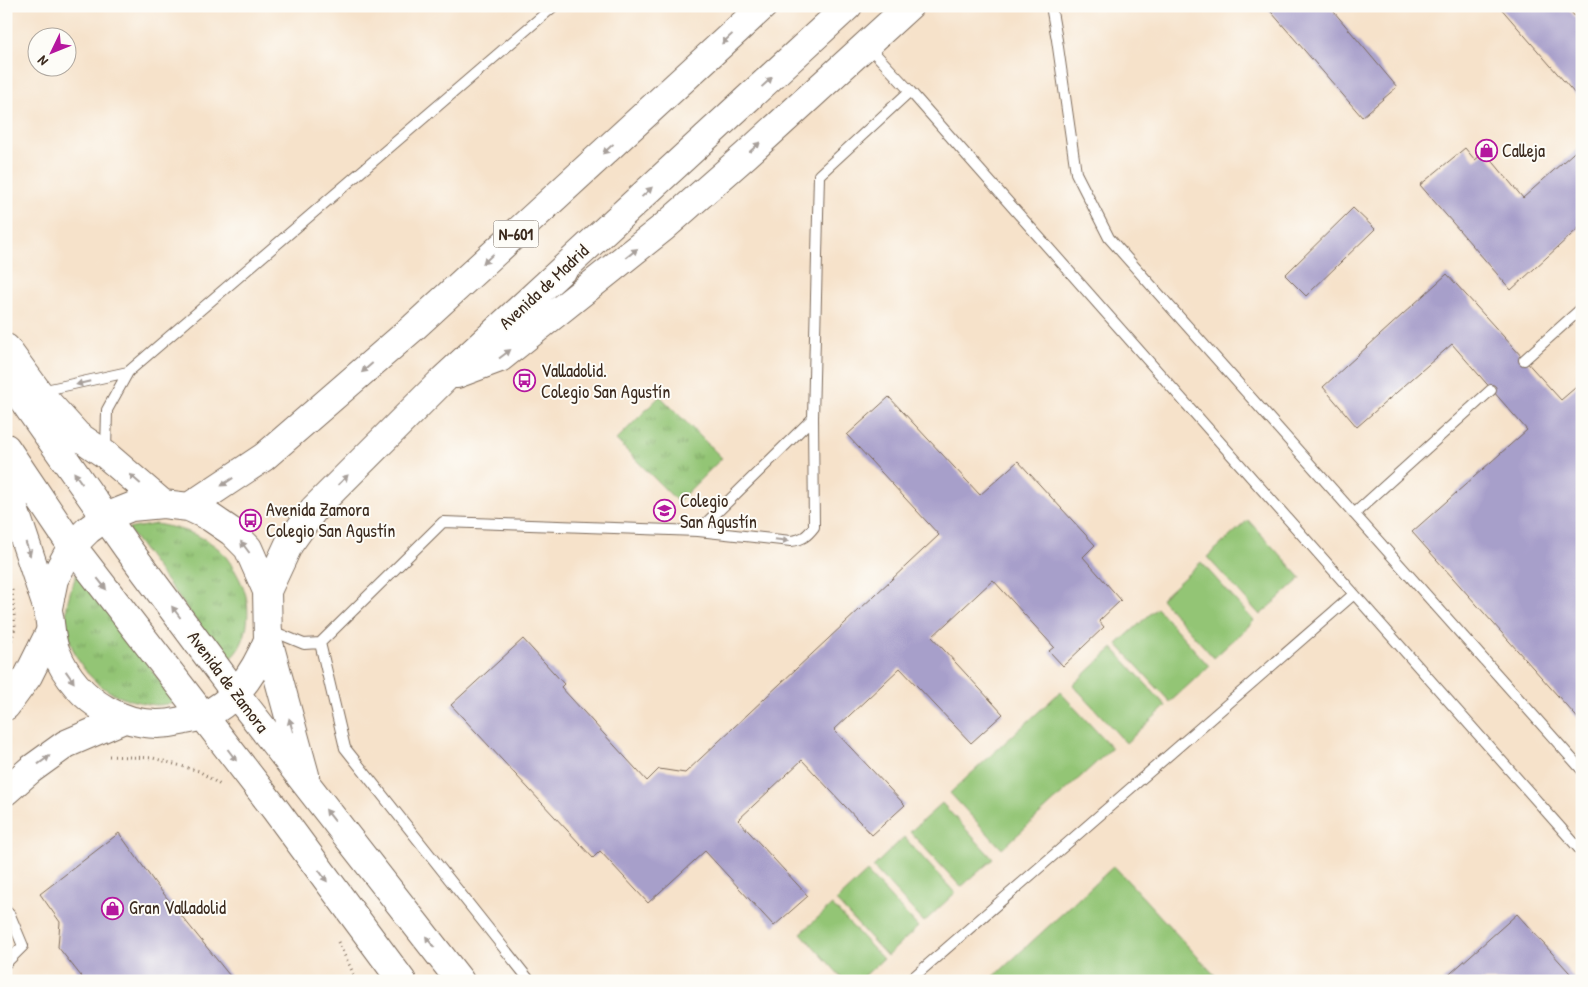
<svg xmlns="http://www.w3.org/2000/svg" width="1588" height="987" viewBox="0 0 1588 987" font-family="'Patrick Hand',sans-serif">
	<style>
		.grass { fill: url(#grass-tufts); stroke: #67784a }
		.pitch { fill: #93c575; stroke: #67784a }
		.building { fill: #a79fca }
		.lines { fill: none; stroke-linecap: round; stroke-linejoin: round }
		.service-casing { stroke: #7c6a5a; stroke-width: 12 }
		.primary-casing { stroke: #7c6a5a; stroke-width: 30 }
		.trunk-casing { stroke: #7c6a5a; stroke-width: 30 }
		.path { stroke: #7c6a5a; stroke-width: 3; stroke-dasharray: 1 4; stroke-linecap: butt }
		.service { stroke: #fff; stroke-width: 10 }
		.primary { stroke: #fff; stroke-width: 28 }
		.trunk { stroke: #fff; stroke-width: 28 }
		.oneway { fill: #a79f9a }
		.labels { text-anchor: middle; stroke-width: 4; stroke-linejoin: round; paint-order: stroke }
		.shield { fill: #fdfcf7; stroke: #75695f; stroke-width: 1 }
		.shield-label { font-size: 16px; font-weight: bold; fill: #3b2a1e }
		.poi-label { font-size: 18px; fill: #3b2a1e; stroke: #fdfcf7; text-anchor: start }
		.street-label { font-size: 18px; fill: #3b2a1e; stroke: #fdfcf7 }
	</style>
	<defs>
		<pattern id="grass-tufts" width="24" height="20" patternUnits="userSpaceOnUse" patternTransform="scale(1.25)"><rect width="24" height="20" fill="#93c575"/><path d="M3 7l-1-3M5 7V3M7 7l1-3M15 17l-1-3M17 17v-4M19 17l1-3" fill="none" stroke="#79a05f"/></pattern>
	</defs>
	<rect width="100%" height="100%" fill="#fdfcf7"/>
	<filter id="ink" filterUnits="userSpaceOnUse"><feTurbulence type="fractalNoise" baseFrequency=".02" numOctaves="2"/><feDisplacementMap in="SourceGraphic" scale="10" xChannelSelector="R" yChannelSelector="G"/><feConvolveMatrix kernelMatrix="1 2 1 2 8 2 1 2 1" color-interpolation-filters="sRGB"/></filter>
	<filter id="wash" filterUnits="userSpaceOnUse"><feTurbulence type="fractalNoise" baseFrequency=".0096" numOctaves="4" result="noise"/><feDisplacementMap in="SourceGraphic" scale="20" xChannelSelector="R" yChannelSelector="G"/><feGaussianBlur stdDeviation="1.12" result="paint"/><feColorMatrix in="noise" values="0 0 0 0 0 0 0 0 0 0 0 0 0 0 0 0 0 1.4 0 .05"/><feComposite in="paint" operator="in"/></filter>
	<g filter="url(#wash)">
		<rect width="100%" height="100%" fill="#f6e2ca"/>
		<path class="grass" d="M660 396 722 458 678 502 616 440Z
			M156 524C179 528 205 535 222 552 231 562 243 583 246 596 251 617 246 650 226 661L128 529Z
			M79 569 175 702C157 707 152 705 134 701 91 692 62 650 67 606 69 593 74 581 79 569Z"/>
		<path class="pitch" d="M1248 520 1301 578 1260 615 1207 557Z
			M1201 562 1254 621 1214 658 1161 599Z
			M1157 608 1209 666 1170 702 1117 644Z
			M1113 648 1166 706 1126 743 1073 685Z
			M1060 692 1112 748 1002 849 950 793Z
			M942 803 993 859 961 887 910 832Z
			M904 837 955 893 924 922 873 867Z
			M1114 866 1220 981H989Z
			M867 872 918 927 887 956 836 901Z
			M832 905 883 959 859 981H845L801 933Z"/>
		<g id="blocks">
			<path class="building" d="M1266 6H1329L1397 87 1362 117Z
				M1499 6H1566L1582 25V102Z
				M1582 145V225L1511 290 1420 185 1465 148 1475 160 1485 152 1523 198Z
				M1353 208 1375 229 1306 296 1285 275Z
				M1447 274 1561 400 1582 382V723L1412 532 1527 430 1452 344 1357 427 1323 387Z
				M889 397 980 495 1018 461 1095 545 1083 557 1121 600 1099 621 1104 627 1063 666 1049 651 1054 647 993 580 932 637 1003 714 971 743 900 668 834 730 905 805 872 835 802 760 738 820 808 896 774 926 705 851 648 903 600 851 593 858 451 705 523 639 564 684 561 687 647 781 659 769 685 773 939 535 847 435Z
				M119 833 155 883 234 981H85L58 947 60 922 40 894Z
				M1517 914 1577 981H1442Z"/>
		</g>
	</g>
	<g filter="url(#ink)">
		<use href="#blocks" fill-opacity="0" stroke="#7c6a5a" stroke-width="1"/>
		<g class="lines">
			<defs>
				<path id="service" d="M1051 6 1057 40 1076 173 1109 238 1582 770
					M868 46 910 91 1582 852
					M1524 360 1582 308
					M41 391 128 372
					M106 451 107 410 128 372 554 6
					M1354 514 1491 390
					M698 531 791 541C802 540 807 536 814 527L813 418 819 175 910 91
					M270 630 304 644 320 643 443 522 698 531 813 418
					M320 643 345 748 530 981
					M6 911 10 915 23 946 6 963
					M909 981 1354 594"/>
				<path id="primary" d="M6 706 28 676 50 632
					M6 791 30 770 66 744 124 719"/>
				<path id="trunk" d="M6 348 38 392 77 435 106 455 163 504
					M457 374 500 358 664 227 746 155 909 6
					M6 376 128 549 236 694 460 981
					M6 448 72 546 275 809 402 981
					M6 486C20 525 33 565 46 604 52 620 49 636 56 652 76 702 129 734 181 721 188 719 196 718 203 716 236 702 255 672 268 640
					M189 507 264 457 414 327 763 6
					M267 591 289 544 314 509 444 379 848 6
					M48 608 54 579 72 546 88 530 106 517 131 507 163 504 189 507 210 517 232 532 248 548 267 591 268 640 305 775"/>
			</defs>
			<use href="#service" class="service-casing"/>
			<use href="#primary" class="primary-casing"/>
			<use href="#trunk" class="trunk-casing"/>
			<path class="path" d="M9 650 15 627 12 589
				M109 756 153 758 199 771 222 786
				M338 942 357 981"/>
			<use href="#service" class="service"/>
			<use href="#primary" class="primary"/>
			<use href="#trunk" class="trunk"/>
		</g>
		<defs><path id="oneway-solid" d="M-6-.8H1V-3.2L6.5 0L1 3.2V.8H-6Z" transform="scale(1.25)"/></defs>
		<g class="oneway">
			<use href="#oneway-solid" transform="translate(727 39) rotate(137)"/>
			<use href="#oneway-solid" transform="translate(767 82) rotate(-43)"/>
			<use href="#oneway-solid" transform="translate(755 147) rotate(-42)"/>
			<use href="#oneway-solid" transform="translate(608 149) rotate(137)"/>
			<use href="#oneway-solid" transform="translate(647 192) rotate(-43)"/>
			<use href="#oneway-solid" transform="translate(632 253) rotate(-39)"/>
			<use href="#oneway-solid" transform="translate(488 259) rotate(137)"/>
			<use href="#oneway-solid" transform="translate(505 354) rotate(-37)"/>
			<use href="#oneway-solid" transform="translate(367 368) rotate(139)"/>
			<use href="#oneway-solid" transform="translate(83 383) rotate(166)"/>
			<use href="#oneway-solid" transform="translate(78 478) rotate(-125)"/>
			<use href="#oneway-solid" transform="translate(135 479) rotate(-139)"/>
			<use href="#oneway-solid" transform="translate(343 480) rotate(-45)"/>
			<use href="#oneway-solid" transform="translate(227 482) rotate(146)"/>
			<use href="#oneway-solid" transform="translate(782 540) rotate(6)"/>
			<use href="#oneway-solid" transform="translate(245 547) rotate(-127)"/>
			<use href="#oneway-solid" transform="translate(28 549) rotate(71)"/>
			<use href="#oneway-solid" transform="translate(102 584) rotate(52)"/>
			<use href="#oneway-solid" transform="translate(176 612) rotate(-127)"/>
			<use href="#oneway-solid" transform="translate(70 677) rotate(55)"/>
			<use href="#oneway-solid" transform="translate(291 725) rotate(-106)"/>
			<use href="#oneway-solid" transform="translate(232 755) rotate(53)"/>
			<use href="#oneway-solid" transform="translate(44 760) rotate(-36)"/>
			<use href="#oneway-solid" transform="translate(330 815) rotate(-128)"/>
			<use href="#oneway-solid" transform="translate(323 876) rotate(54)"/>
			<use href="#oneway-solid" transform="translate(430 942) rotate(-128)"/>
		</g>
	</g>
	<defs>
		<symbol id="shop-ring" viewBox="-11 -11 22 22"><circle r="9.5" fill="#fdfcf7" stroke="#b5179e" stroke-width="1.5"/><path d="M-5-2.5h2.3a2.7 3.5 0 0 1 5.4 0H5L5.5 6h-11ZM-1.5-2.5h3a1.5 2.3 0 0 0-3 0Z" fill="#b5179e"/></symbol>
		<symbol id="bus-ring" viewBox="-11 -11 22 22"><circle r="9.5" fill="#fdfcf7" stroke="#b5179e" stroke-width="1.5"/><path d="M-5-6H5V4H4V6H2V4H-2V6H-4V4H-5ZM-3.5-4V0h7V-4ZM-3.5 1.2v1.5H-2V1.2ZM2 1.2v1.5H3.5V1.2Z" fill="#b5179e"/></symbol>
		<symbol id="school-ring" viewBox="-11 -11 22 22"><circle r="9.5" fill="#fdfcf7" stroke="#b5179e" stroke-width="1.5"/><path d="M0-5L7-2L0 1L-7-2ZM-4 1L0 2.5L4 1V4Q0 6-4 4Z" fill="#b5179e"/></symbol>
	</defs>
	<g fill-rule="evenodd">
		<use href="#shop-ring" x="1474" y="138" width="25" height="25"/>
		<use href="#bus-ring" x="512" y="368" width="25" height="25"/>
		<use href="#school-ring" x="652" y="498" width="25" height="25"/>
		<use href="#bus-ring" x="238" y="508" width="25" height="25"/>
		<use href="#shop-ring" x="100" y="896" width="25" height="25"/>
	</g>
	<g class="labels">
		<rect class="shield" x="493.5" y="220.5" width="45" height="27" rx="4"/>
		<g class="shield-label">
			<text x="516" y="240">N-601</text>
		</g>
		<g class="poi-label">
			<text x="1502" y="157">Calleja</text>
			<text x="541" y="377">Valladolid.<tspan x="541" dy="21">Colegio San Agustín</tspan></text>
			<text x="680" y="507">Colegio<tspan x="680" dy="21">San Agustín</tspan></text>
			<text x="266" y="516">Avenida Zamora<tspan x="266" dy="21">Colegio San Agustín</tspan></text>
			<text x="129" y="914">Gran Valladolid</text>
		</g>
		<g class="street-label">
			<text transform="translate(544 287) rotate(-43)" y="6">Avenida de Madrid</text>
			<text transform="translate(228 682) rotate(53)" y="6">Avenida de Zamora</text>
		</g>
	</g>
	<rect width="1588" height="987" fill="none" stroke="#fdfcf7" stroke-width="25"/>
	<g transform="translate(52 52) rotate(227)"><circle r="24" fill="#fdfcf7" stroke="#afa8a0"/>
	<path d="M0-4L9 19L0 12L-9 19Z" fill="#b5179e"/>
	<text y="-8" font-size="14" font-weight="bold" text-anchor="middle" fill="#3b2a1e">N</text>
	</g>
</svg>
